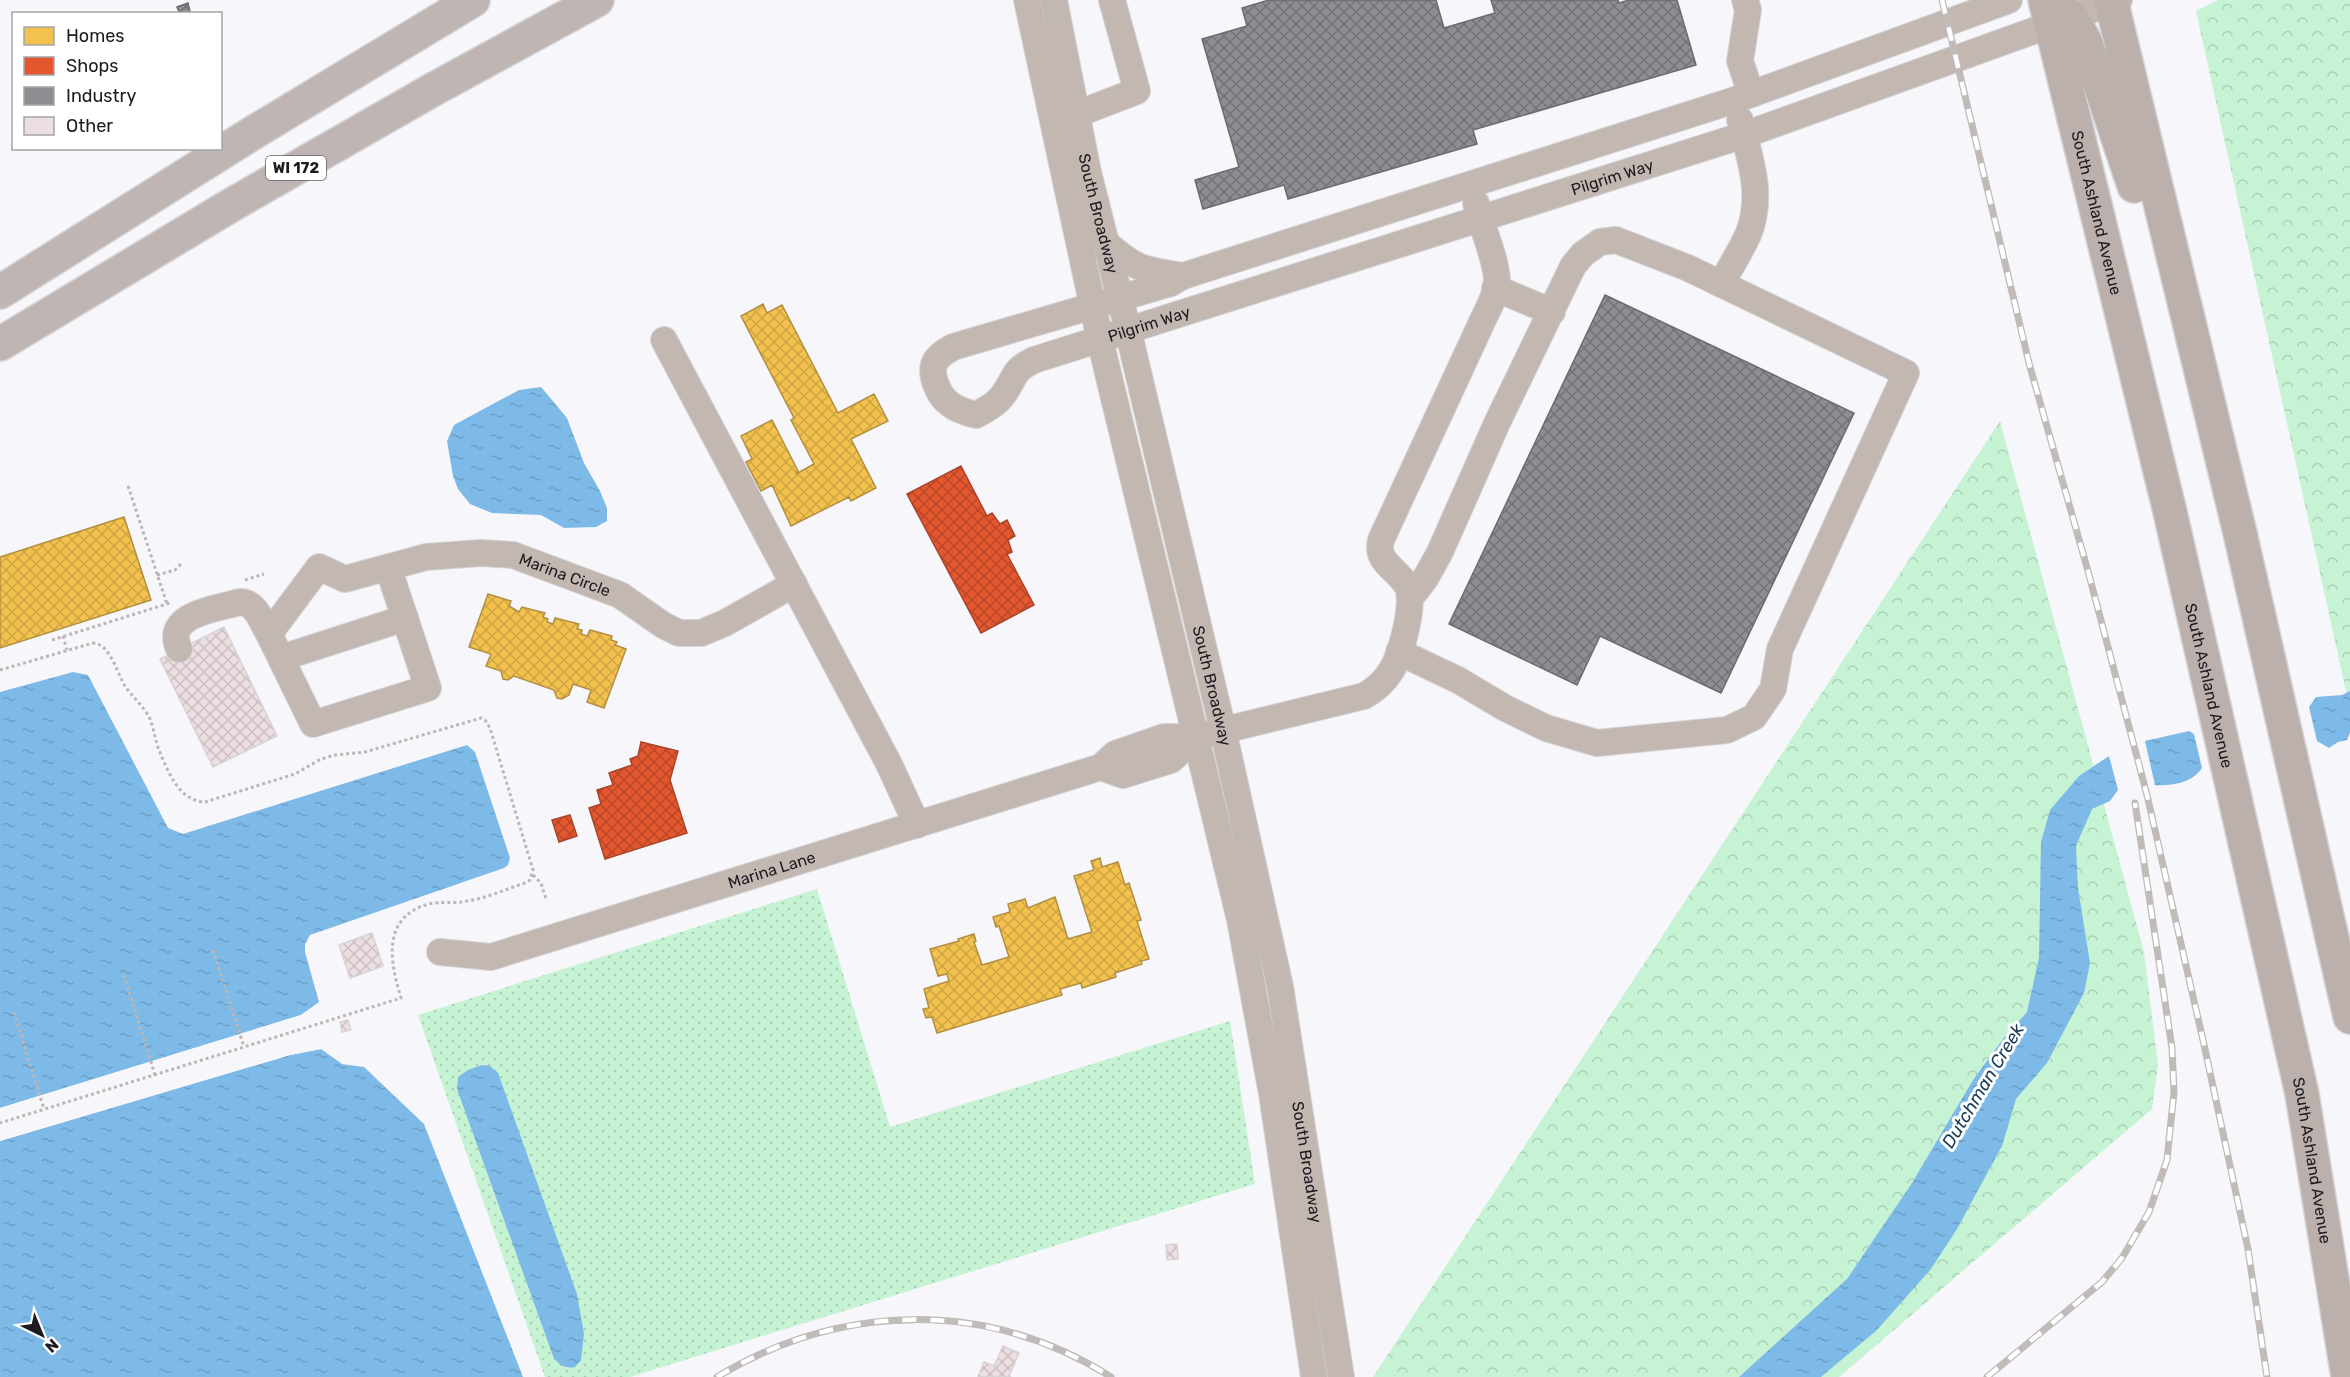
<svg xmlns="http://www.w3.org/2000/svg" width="2350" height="1377" viewBox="0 0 2350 1377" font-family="Rubik,sans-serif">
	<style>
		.grass { fill: url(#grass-dots) }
		.forest { fill: url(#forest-crowns) }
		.water { fill: url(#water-ripples) }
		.pier { fill: #f7f6fb }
		.homes { fill: url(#homes-cross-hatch); stroke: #b28f40; stroke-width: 1.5 }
		.shops { fill: url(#shops-cross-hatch); stroke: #a8452a; stroke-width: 1.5 }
		.industry { fill: url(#industry-cross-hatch); stroke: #6b6b70; stroke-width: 1.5 }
		.building { fill: url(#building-cross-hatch); stroke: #d8d3d5; stroke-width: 1.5 }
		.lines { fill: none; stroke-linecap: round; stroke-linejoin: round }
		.minor-casing { stroke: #d5d4d7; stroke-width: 28 }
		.major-casing { stroke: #d5d4d7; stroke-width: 36 }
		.highway-casing { stroke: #d5d4d7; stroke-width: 36 }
		.path { stroke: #bdb6b4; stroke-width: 3; stroke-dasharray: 3 3; stroke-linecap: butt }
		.minor { stroke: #c3b7b1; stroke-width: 26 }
		.major { stroke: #bbb0ab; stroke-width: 33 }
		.highway { stroke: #bfb6b4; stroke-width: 33 }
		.rail-casing { stroke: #c0bab8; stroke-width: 7 }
		.rail { stroke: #fff; stroke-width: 4.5; stroke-dasharray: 14; stroke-linecap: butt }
		.labels { text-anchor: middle; stroke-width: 6; stroke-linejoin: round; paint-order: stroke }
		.shield { fill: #fff; stroke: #615f64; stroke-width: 1.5 }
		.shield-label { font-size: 15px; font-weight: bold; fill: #1d1b21 }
		.street-label { font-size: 16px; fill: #1d1b21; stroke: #fff }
		.water-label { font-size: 18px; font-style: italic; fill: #183c57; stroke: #fff }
	</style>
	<defs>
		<pattern id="grass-dots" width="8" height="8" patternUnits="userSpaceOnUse" patternTransform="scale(1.5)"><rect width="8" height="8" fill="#c6f3d3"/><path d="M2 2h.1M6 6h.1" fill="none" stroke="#aad0b5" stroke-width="1.8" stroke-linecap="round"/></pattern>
		<pattern id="forest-crowns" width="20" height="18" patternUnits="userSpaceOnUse" patternTransform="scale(1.5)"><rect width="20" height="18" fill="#c6f3d3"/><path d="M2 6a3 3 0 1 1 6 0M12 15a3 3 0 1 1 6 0" fill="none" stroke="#aad0b5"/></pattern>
		<pattern id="water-ripples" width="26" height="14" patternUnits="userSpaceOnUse" patternTransform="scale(1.5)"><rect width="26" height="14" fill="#7ebae8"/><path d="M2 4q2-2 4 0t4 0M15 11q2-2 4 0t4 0" fill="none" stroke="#6c9fc7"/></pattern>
		<pattern id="homes-cross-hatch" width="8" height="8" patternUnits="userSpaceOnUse" patternTransform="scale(1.5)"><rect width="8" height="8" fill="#f2c14e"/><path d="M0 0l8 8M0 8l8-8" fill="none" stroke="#cfa544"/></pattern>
		<pattern id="shops-cross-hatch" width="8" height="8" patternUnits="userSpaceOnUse" patternTransform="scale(1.5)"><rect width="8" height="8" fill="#e4572e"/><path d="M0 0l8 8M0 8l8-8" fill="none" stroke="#b84727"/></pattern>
		<pattern id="industry-cross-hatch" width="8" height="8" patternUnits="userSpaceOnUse" patternTransform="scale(1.5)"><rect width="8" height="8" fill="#8d8d92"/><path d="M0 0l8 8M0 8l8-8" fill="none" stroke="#737277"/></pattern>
		<pattern id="building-cross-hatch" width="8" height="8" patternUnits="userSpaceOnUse" patternTransform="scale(1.5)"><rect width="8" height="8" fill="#eddfe1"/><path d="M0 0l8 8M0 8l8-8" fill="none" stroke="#cbbfc1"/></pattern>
	</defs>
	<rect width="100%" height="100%" fill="#f7f6fb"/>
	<path class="grass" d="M817 889 890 1127 1230 1021 1255 1184 630 1377H545L418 1015Z"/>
	<path class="forest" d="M2218 0H2350V709L2196 11Z
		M2000 421 2144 952 2158 1065 2152 1109 1839 1377H1373Z"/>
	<path class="water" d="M541 387 567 418 584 463 600 491 607 508V521L596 527 564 528 541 515 492 513 470 504 458 489 453 476 447 441 454 425 519 390Z
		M73 672 88 675 168 828 183 834 467 745 475 752 510 858 508 865 504 868 310 935 305 944V952L319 1002 301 1015 0 1108V692Z
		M2350 691V733L2347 740 2338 742 2329 748 2317 741 2309 707 2316 697 2342 695Z
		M2189 731 2194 734 2202 768C2192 783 2173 786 2155 785L2145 741Z
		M2109 756 2118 790 2110 801 2092 809 2076 846 2078 888 2090 963 2084 993 2047 1063 2016 1099 2002 1146 1957 1229 1931 1269 1877 1330 1821 1377H1739L1847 1279 1912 1183 1973 1080 2003 1039 2027 1012 2039 958 2041 842 2050 810 2079 776Z
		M321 1049 342 1064 364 1067 424 1124 523 1377H0V1141L290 1055Z
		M482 1065 490 1066 498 1073 577 1294 584 1334 581 1360 575 1367C565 1369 558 1365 553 1356L457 1089 458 1077 468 1070Z"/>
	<path class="pier" d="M310 1010 311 1012 302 1018 0 1111V1108L301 1015Z
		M320 1046 321 1049 290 1055 0 1141V1138L289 1052Z"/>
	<path class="homes" d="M763 304 767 313 782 305 838 413 874 394 888 421 851 439 876 488 851 501 849 497 791 526 772 485 761 491 746 462 752 459 741 436 772 420 798 471 796 474 814 464 791 420 794 418 741 316Z
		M124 517 151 600 0 648V557Z
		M488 594 511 601 509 606 519 612 522 607 545 613 543 617 548 619 547 622 553 624 555 618 579 624 577 629 582 630 581 634 587 636 590 630 612 636 611 640 617 642 615 645 626 649 604 708 587 702 591 690 573 684 569 695 562 699 557 698 554 690 514 676 508 680 503 679 501 671 486 666 491 654 469 647Z
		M1100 858 1102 867 1118 862 1125 885 1129 883 1141 920 1137 921 1149 959 1141 961 1142 964 1115 973 1116 977 1082 988 1081 983 1060 989 1062 995 937 1033 932 1017 926 1018 923 1009 929 1008 924 989 949 981 947 974 938 976 930 949 959 941 958 939 974 934 976 941 974 942 982 965 1009 957 999 926 996 927 993 917 1010 912 1008 904 1025 899 1028 908 1055 897 1068 939 1092 932 1074 876 1094 870 1091 861Z"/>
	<path class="shops" d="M961 466 987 516 992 513 1000 524 1007 520 1015 536 1008 540 1012 552 1007 554 1034 605 981 633 907 494Z
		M641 742 678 751 670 780 687 833 605 859 589 808 601 804 597 790 613 785 609 773 632 765 630 759 638 756Z
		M570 815 577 836 559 842 552 820Z"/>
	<path class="industry" d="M1269 0H1436L1444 28 1495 13 1491 0H1618L1619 3 1629 0H1677L1696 65 1473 130 1477 144 1288 199 1284 185 1203 209 1195 180 1239 167 1202 39 1247 26 1242 8Z
		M188 3 190 12 180 14 177 7Z
		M1605 295 1854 413 1721 693 1600 636 1577 685 1449 624Z"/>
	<path class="building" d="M224 627 277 736 213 767 160 659Z
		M372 933 383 966 350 978 339 945Z
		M348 1020 351 1030 342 1032 340 1022Z
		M1177 1244 1178 1259 1167 1260 1166 1245Z
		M1003 1346 1019 1353 1009 1376 1011 1377H978L984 1362 994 1366Z"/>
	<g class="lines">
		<defs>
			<g id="minor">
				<path d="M1027 0 1100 340 1240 920 1272 1094 1314 1377"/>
				<path id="s1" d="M1054 0 1088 172 1128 330 1223 730 1280 986 1341 1377"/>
				<path d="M1745 0 1748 10 1740 61 1751 94"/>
				<path id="s2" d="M2009 0 1735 100 1183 276 1171 283 953 347C946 351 939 355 935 362 929 374 939 397 950 404 957 410 968 413 976 415 986 410 997 404 1003 395 1016 378 1011 371 1034 360L1744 135 2119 0"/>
				<path d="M1077 114 1137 91 1112 0"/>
				<path d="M1106 243C1137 271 1144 269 1183 276"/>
				<path d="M1721 284C1730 268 1740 252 1748 235 1764 196 1750 158 1740 120"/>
				<path d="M1495 288 1552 312"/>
				<path d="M664 340 889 764 917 825"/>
				<path id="s3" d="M388 567 428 688 313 724 269 634 319 567 345 579 426 557 481 553 513 555 620 595 663 625 679 633H701L725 623 794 584"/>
				<path d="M179 649C163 614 216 609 240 602 256 602 261 621 269 634"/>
				<path d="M1399 652 1458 680 1505 708 1546 728 1597 743 1727 730 1754 717 1773 689 1780 649 1906 373 1688 268 1616 240 1600 242 1583 254 1573 266 1497 423 1440 552 1425 579 1411 597"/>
				<path d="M281 658 405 618"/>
				<path d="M1101 767 1123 775 1171 760 1196 737"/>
				<path id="s4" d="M440 952 491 957 1101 767 1115 754 1164 737H1196L1364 696C1375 690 1384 682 1391 671 1401 655 1416 602 1407 586 1397 568 1375 563 1381 540L1481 324C1487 310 1497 295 1497 280 1496 258 1481 225 1476 203"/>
			</g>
			<g id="major">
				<path id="s5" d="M2045 0 2170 512 2302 1094 2348 1377"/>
				<path d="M2054 0 2072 18 2086 43 2134 186"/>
				<path d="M2111 0 2240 533 2350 1017"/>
			</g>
			<path id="highway" d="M0 292 256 131 473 0
				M0 344 228 207 434 89 597 0"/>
		</defs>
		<use href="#minor" class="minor-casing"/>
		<use href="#major" class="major-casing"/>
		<use href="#highway" class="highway-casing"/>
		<path class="path" d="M128 486 167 604
			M157 575 175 570 183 562
			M245 580 264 574
			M63 636 67 650
			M52 640 170 603
			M0 670 93 643C98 644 101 645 105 649 114 659 118 674 125 686 132 697 144 706 150 719 154 729 155 740 159 750 168 772 179 801 205 802L295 774 321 759 335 755 365 752 481 718 485 720 490 728 533 870 530 880 525 883C506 889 487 898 467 901 455 904 441 901 429 904 381 917 390 962 401 998L0 1123
			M533 875 541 883 546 899
			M213 950 244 1047
			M124 975 155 1075
			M14 1012 44 1109"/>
		<use href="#minor" class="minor"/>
		<use href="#major" class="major"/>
		<use href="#highway" class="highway"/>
		<defs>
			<path id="rail" d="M1942 0 2030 367 2088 571 2147 795 2203 1040 2248 1249 2267 1377
				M717 1377C841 1302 987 1299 1111 1377
				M1987 1377 2102 1282 2122 1258 2149 1212 2167 1160 2174 1092 2172 1048 2135 803"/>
		</defs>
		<use href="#rail" class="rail-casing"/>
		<use href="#rail" class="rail"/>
	</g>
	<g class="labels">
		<rect class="shield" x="266" y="156" width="60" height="24" rx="4.5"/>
		<g class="shield-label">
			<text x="296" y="173">WI 172</text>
		</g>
		<g class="street-label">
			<text dy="6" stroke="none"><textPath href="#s2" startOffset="1900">Pilgrim Way</textPath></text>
			<text dy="6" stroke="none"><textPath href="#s1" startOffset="218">South Broadway</textPath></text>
			<text dy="6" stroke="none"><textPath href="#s5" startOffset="219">South Ashland Avenue</textPath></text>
			<text dy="6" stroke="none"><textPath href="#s2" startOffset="1414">Pilgrim Way</textPath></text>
			<text dy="6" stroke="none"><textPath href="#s3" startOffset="687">Marina Circle</textPath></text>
			<text dy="6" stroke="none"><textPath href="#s1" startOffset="704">South Broadway</textPath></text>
			<text dy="6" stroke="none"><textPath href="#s5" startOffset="705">South Ashland Avenue</textPath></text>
			<text dy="6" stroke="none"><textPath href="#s4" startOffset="345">Marina Lane</textPath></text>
			<text dy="6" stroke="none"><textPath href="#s5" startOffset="1191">South Ashland Avenue</textPath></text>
			<text dy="6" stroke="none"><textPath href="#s1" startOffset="1190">South Broadway</textPath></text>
		</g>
		<g class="water-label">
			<text transform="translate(1983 1086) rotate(-59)" y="6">Dutchman Creek</text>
		</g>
	</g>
	<rect x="12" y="12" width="210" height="138" fill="#ffffff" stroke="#a5a4a6" stroke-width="1.5"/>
	<rect x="24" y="27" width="30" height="18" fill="#f2c14e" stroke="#a5a4a6" stroke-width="1.5"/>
	<text x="66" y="42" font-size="18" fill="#1d1b21">Homes</text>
	<rect x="24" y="57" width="30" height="18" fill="#e4572e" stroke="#a5a4a6" stroke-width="1.5"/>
	<text x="66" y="72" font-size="18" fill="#1d1b21">Shops</text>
	<rect x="24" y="87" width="30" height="18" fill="#8d8d92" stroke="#a5a4a6" stroke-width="1.5"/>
	<text x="66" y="102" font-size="18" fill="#1d1b21">Industry</text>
	<rect x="24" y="117" width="30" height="18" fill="#eddfe1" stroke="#a5a4a6" stroke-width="1.5"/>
	<text x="66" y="132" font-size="18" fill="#1d1b21">Other</text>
	<g transform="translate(42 1335) rotate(137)" stroke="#ffffff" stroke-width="4.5" paint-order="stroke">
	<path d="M0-4.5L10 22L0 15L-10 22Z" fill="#1d1b21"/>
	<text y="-9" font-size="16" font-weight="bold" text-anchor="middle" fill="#1d1b21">N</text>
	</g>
</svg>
